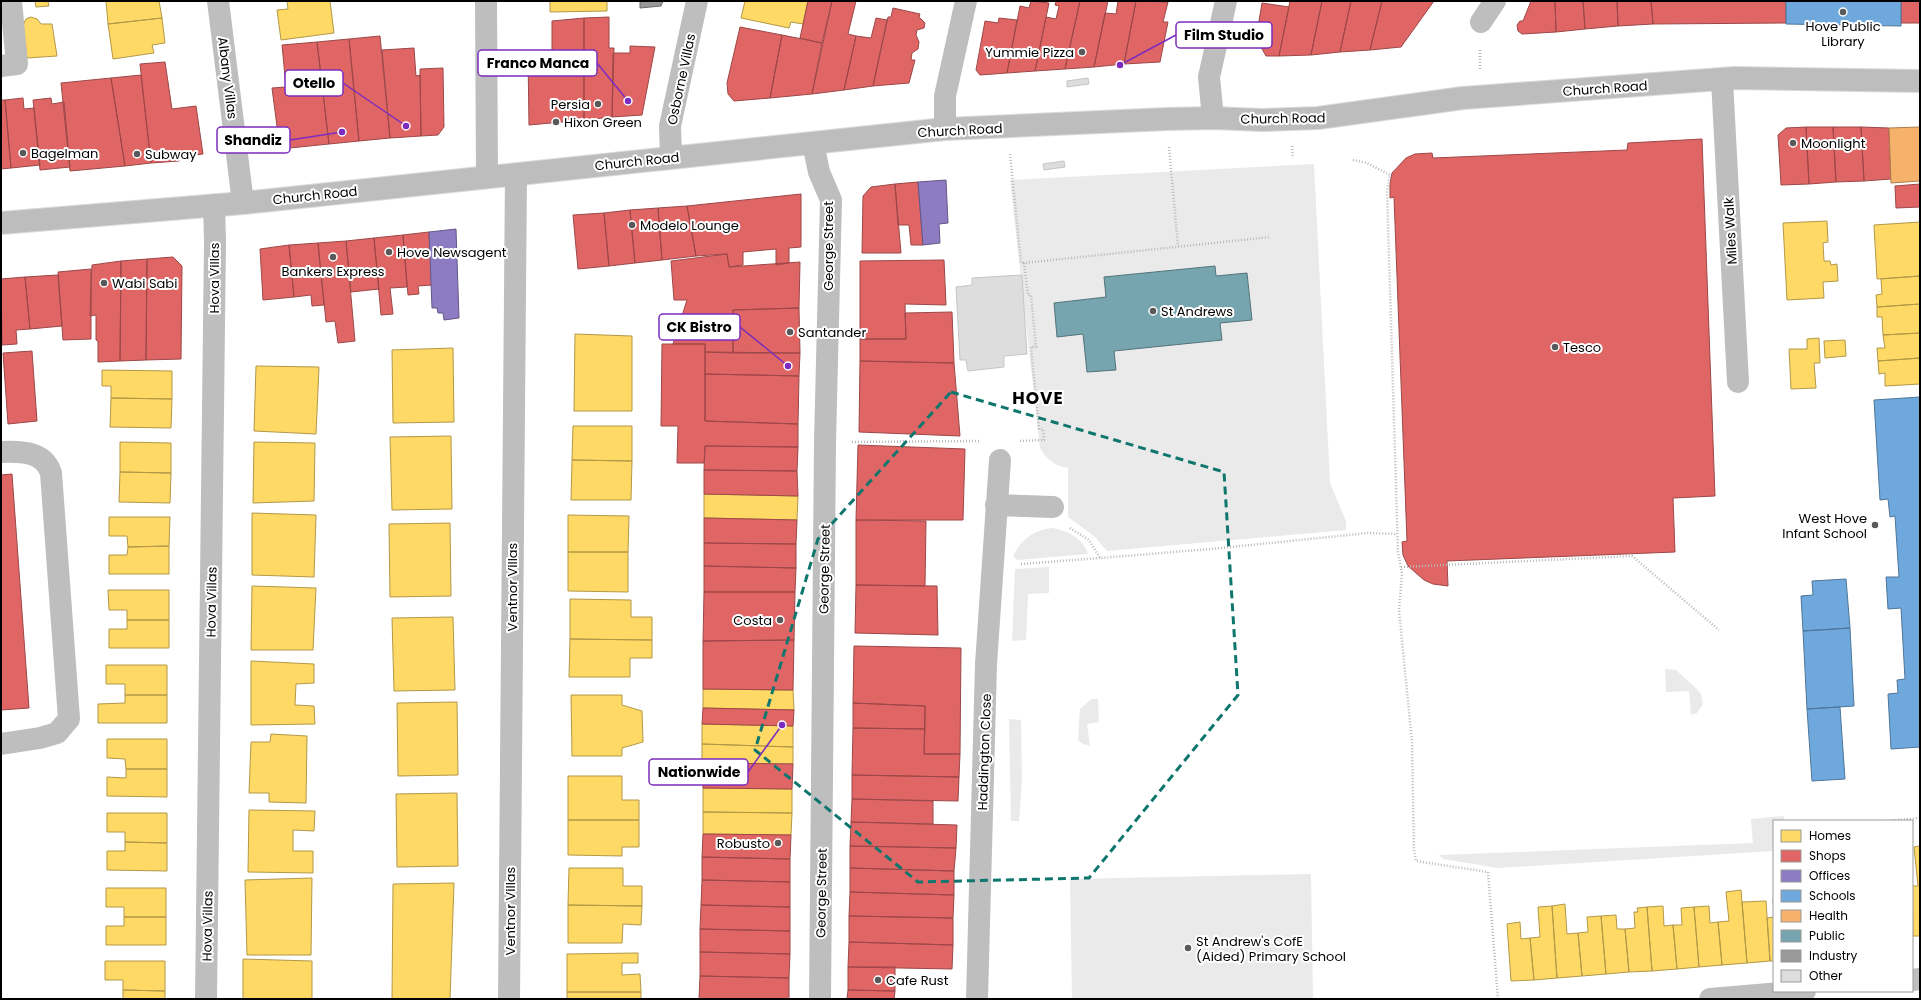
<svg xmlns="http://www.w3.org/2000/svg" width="1921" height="1000" viewBox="0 0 1921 1000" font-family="Poppins,sans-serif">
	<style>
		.green { fill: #eaeaea }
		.homes { fill: #ffd966; stroke: #b29847 }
		.shops { fill: #e06666; stroke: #9d4747 }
		.offices { fill: #8e7cc3; stroke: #635788 }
		.schools { fill: #6fa8dc; stroke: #4e769a }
		.health { fill: #f6b26b; stroke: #ac7d4b }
		.public { fill: #76a5af; stroke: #53747a }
		.industry { fill: #999; stroke: #6b6b6b }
		.building { fill: #ddd; stroke: #c5c5c5 }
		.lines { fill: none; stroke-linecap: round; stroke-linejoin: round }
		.major-casing { stroke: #dbdbdb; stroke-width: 24 }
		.path { stroke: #b8b8b8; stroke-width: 2.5; stroke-dasharray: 1 2; stroke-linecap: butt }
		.minor { stroke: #bebebe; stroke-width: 22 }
		.major { stroke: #bdbdbd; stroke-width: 22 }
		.marked { fill: none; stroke: #0f766e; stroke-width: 3; stroke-dasharray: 8 5; stroke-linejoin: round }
		.poi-dot { fill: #595959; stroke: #fff; stroke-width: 1.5 }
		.labels { text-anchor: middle; stroke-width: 4; stroke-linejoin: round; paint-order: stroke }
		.poi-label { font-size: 13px; fill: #000; stroke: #fff; text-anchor: start }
		.street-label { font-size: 13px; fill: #000; stroke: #fff }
		.district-label { font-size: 17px; font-weight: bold; letter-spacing: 1px; fill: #000; stroke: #fff }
		.leader { fill: none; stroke: #7b2cbf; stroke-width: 1.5 }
		.callout-dot { fill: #7b2cbf; stroke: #fff; stroke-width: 1.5 }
		.callout { fill: #fff; stroke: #7b2cbf; stroke-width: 1.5 }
		.callout-label { font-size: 14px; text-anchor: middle; font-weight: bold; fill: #000 }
	</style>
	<rect width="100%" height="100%" fill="#fff"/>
	<path class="green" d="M1314 164 1330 483 1346 521V530L1107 551 1094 536 1068 517V468C1054 465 1048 461 1040 448L1010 180Z
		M1052 528C1067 530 1084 539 1088 554L1017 560 1013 556C1021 540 1033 530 1052 528Z
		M1049 567V593L1028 594 1026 640 1012 641 1015 569Z
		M1665 669 1676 670 1698 690 1701 694 1703 704 1697 713 1691 715 1689 691 1666 692Z
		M1091 699H1098L1099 722 1087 724 1090 746 1083 744 1078 740 1080 709Z
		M1009 719 1021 720 1022 781 1019 821H1011Z
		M1784 816V821H1774V851L1498 868 1443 859 1439 855 1753 843 1751 819Z
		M1311 874 1313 999H1072L1070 879Z"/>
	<path class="homes" d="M35 1H48L49 6 36 7Z
		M106 1H159L162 18 108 24Z
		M287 1H330L334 33 281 40 277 10 288 9Z
		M550 1H607V11L550 12Z
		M745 1H808L803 24 791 22 789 28 741 18Z
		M31 17 37 19 41 24H52L57 56 27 58 23 25 26 19Z
		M162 18 165 43 152 45 154 53 113 59 108 24Z
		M1827 221 1828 242 1823 243 1824 261H1830L1831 265 1837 264 1838 281 1823 282 1824 298 1787 300 1783 223Z
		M1920 222V276L1877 279 1874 225Z
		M1920 276V304L1877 307 1876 295 1882 294 1881 279Z
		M1920 304V333L1883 335 1882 317H1877V307Z
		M1920 333V358L1878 361 1877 348H1885L1883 335Z
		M575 334 632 336V411H574Z
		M1819 338 1820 363H1814L1816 388 1791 389 1789 349H1807V339Z
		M1845 340 1846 356 1825 358 1824 341Z
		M453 348 454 422 393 423 392 350Z
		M1920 358V384L1885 386V373L1879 374 1878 361Z
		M256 366 319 367 316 434 254 431Z
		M102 370 172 371V399L111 398V386H102Z
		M111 398 172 399 171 428 110 427Z
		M573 426H632V461L572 460Z
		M451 436 452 509 392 510 390 437Z
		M120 442 171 443V473L120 472Z
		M254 442 315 443 314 501 253 503Z
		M572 460 632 461 631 500H571Z
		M120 472 171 473 170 503 119 502Z
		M704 494 798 496 797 520 704 518Z
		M252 513 316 515 314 577 252 575Z
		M568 515 629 516 628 552H568Z
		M109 517H170L169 546 128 547 127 536H109Z
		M450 523 451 596 390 597 389 524Z
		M169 546V574H109V555H127L128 547Z
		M568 552H628V592L568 591Z
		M252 586 316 588 313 650H251Z
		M108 590H169V620H127V610H109Z
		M570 599 631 600V617H652V640L570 639Z
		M453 617 455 690 394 691 392 618Z
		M127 620H169V648H109V629H127Z
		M570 639 652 640V658H630V677H569Z
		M251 661 314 664V683L296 684 295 705 314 706 315 724 251 725Z
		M106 665H167V695H125V684H106Z
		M703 689 793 690 794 710 703 708Z
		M125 695H167V723H98V704L125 703Z
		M571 695H622V705L642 711 643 742 622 748V756H572Z
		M457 702 458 775 398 776 397 703Z
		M702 724 793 726V747L702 744Z
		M271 734 307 736 306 803 269 802V793H249L251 742H270Z
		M107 739H167V769H126L125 759 107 758Z
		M702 744 793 747V764L702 763Z
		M126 769H167V797L107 796V777L126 778Z
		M568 776H622V800H639V820H568Z
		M703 788 792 789V813L703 812Z
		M457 793 458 866 397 867 396 794Z
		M249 810 315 811 314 831 293 830V851H313V873L248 872Z
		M703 812 792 813 791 835 703 834Z
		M107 813H167V843L125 842V832H107Z
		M568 820H639V847H622V856L568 855Z
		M125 842 167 843V871L107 870V851H125Z
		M1920 846V936H1913L1912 886H1918L1914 847Z
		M569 868H623V886H642V906L568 905Z
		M312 878 311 955H247L245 880Z
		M454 883 450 999H392L393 884Z
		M106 888H166V917H124V907H106Z
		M1741 890 1747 963 1722 965 1718 922 1729 921 1726 892Z
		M1773 899H1774V961H1770L1767 918 1774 917Z
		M1766 901 1770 961 1747 963 1742 902Z
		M1565 904 1567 934 1578 933 1582 976 1557 978 1552 906Z
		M568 905 642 906 641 925 623 924 622 943H568Z
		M1552 906 1557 978 1534 980 1530 938 1540 937 1538 907Z
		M1663 906 1664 926 1673 925 1677 969 1652 971 1647 907Z
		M1709 906 1710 923 1718 922 1722 965 1699 967 1694 907Z
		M1647 907 1652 971 1629 972 1625 929 1635 928 1634 912H1638L1637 908Z
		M1694 907 1699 967 1677 969 1673 925H1682L1681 908Z
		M1616 915 1617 929H1625L1629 972 1606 974 1601 916Z
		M1601 916 1606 974 1582 976 1578 933 1588 932 1587 917Z
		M124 917H166V945H106V926H124Z
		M1520 922 1521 939 1530 938 1534 980 1511 981 1507 924Z
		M638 953V963H622V975L640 974 641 992H567V954Z
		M243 959 312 961V999H243Z
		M105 961H165V991L123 990V980H105Z
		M123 990 165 991V999H123Z
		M567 992H641V999H567Z"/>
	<path class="shops" d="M808 1H832L822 43 800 38Z
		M832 1H856L848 34 856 36 844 90 812 94Z
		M1031 1 1049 3 1035 71 1007 73 1020 6 1029 8Z
		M1056 1H1080L1065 69 1035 71 1046 17 1056 19 1059 6 1055 5Z
		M1080 1H1108L1094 67 1065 69Z
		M1118 1H1136L1124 64 1094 67 1105 13 1116 14Z
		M1136 1 1168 2 1163 22H1168L1160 62 1124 64Z
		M1290 1H1322L1311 55 1279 56Z
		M1322 1H1351L1340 52 1311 55Z
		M1351 1H1382L1370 50 1340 52Z
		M1382 1H1434L1401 47 1370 50Z
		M1531 1H1555L1556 32 1522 34 1518 31 1517 25 1520 21H1523Z
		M1555 1H1583L1585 29 1556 32Z
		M1583 1H1617L1618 26 1585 29Z
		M1617 1H1651L1653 24 1618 26Z
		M1651 1H1786V23L1653 24Z
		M1901 1H1920V23H1901Z
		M1262 3 1289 7 1279 56H1266L1261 47 1255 45Z
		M893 8 920 14 919 17 925 23 924 28 917 30 916 35 919 42 918 49 912 53 911 60H915L909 83 873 86 888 17H891Z
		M609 17V48H614L612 117 584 120V18Z
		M584 18V120L529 125 528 56 552 54V21Z
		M876 18 887 20 873 86 844 90 856 36 871 38Z
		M999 18 1017 20 1007 73 980 75 976 70 985 21 998 23Z
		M740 27 782 35 770 98 734 101 728 94 727 83Z
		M782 35 822 43 812 94 770 98Z
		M380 36 390 138 359 141 349 39Z
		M349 39 359 141 329 144 317 42Z
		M317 42 329 144 280 149 272 88 286 87 282 45Z
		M630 46 655 47 642 115 612 117 613 53H630Z
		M414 48 416 76 420 75 421 136 390 138 382 50Z
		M165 62 172 109 196 106 203 154 179 157V161L151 163 140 64Z
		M443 68 444 127 438 135 421 136 420 69Z
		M141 75 151 163 125 166 111 78Z
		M111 78 125 166 70 171 61 83Z
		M23 98 24 109 34 108 40 165 11 168 5 100Z
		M51 98 52 104 64 102 70 167 40 170 33 100Z
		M1 100H5L11 168 1 169Z
		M1806 127 1809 184 1781 185 1778 135 1786 128Z
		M1806 127H1833L1836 182 1809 184Z
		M1833 127H1861L1864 181 1836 182Z
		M1861 127 1889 128 1891 179 1864 181Z
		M1702 139 1715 496 1673 498 1675 552 1447 561 1448 586 1433 584 1424 580 1408 566 1403 555 1402 542 1407 541 1394 197 1390 198V184L1392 173 1406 158 1415 154 1432 153 1433 158 1627 150 1628 143Z
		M918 182 923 245H911L909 225H898L895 184Z
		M895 184 901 253H862L863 196 871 187Z
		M1920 184V207L1896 208 1895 186Z
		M801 194V247L789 248V263L776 265V249L743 252V265L729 267 727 254 696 256 687 206Z
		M687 206 696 256 662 260 658 208Z
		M658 208 662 260 635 263 630 210Z
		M630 210 635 263 609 266 604 213Z
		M604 213 609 266 578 269 573 215Z
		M429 232 432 285 418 286 419 294 408 295 403 235Z
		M403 235 407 287 390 288 393 314 381 315 374 238Z
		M374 238 379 289 351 292 346 241Z
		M346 241 355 341 338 343 335 321 326 322 318 243Z
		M318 243 324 305 312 306 311 295 294 297 289 245Z
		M289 245 294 297 263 300 260 249Z
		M727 254 729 267 800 262 799 308 733 310V353L705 352V344H673L687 300H674L671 261Z
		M173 257 182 266 181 359 146 360 147 259Z
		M147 259 146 360 120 361 121 261Z
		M944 260 946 305 905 304 906 339H860V261Z
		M121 261 120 361 98 362V341L96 340V315L90 316 92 265Z
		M91 269V339L63 340 58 272Z
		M58 275 62 326 30 329 25 277Z
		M25 277 30 329 16 330 17 344 2 345 1 279Z
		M799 308 800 353H733V310Z
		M952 312 954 363 860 361V339H906L905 313Z
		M662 344H705V421L798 424V447L705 446 704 463H677L678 426H661Z
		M32 351 37 421 8 424 3 353Z
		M705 352 800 353 799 376 705 374Z
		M860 361 954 363 960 436 859 432Z
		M705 374 799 376 798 424 705 421Z
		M858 445 965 449 963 520H856Z
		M705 446 798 447 797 471 704 470Z
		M704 470 797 471 798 496 704 494Z
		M12 474 29 708 1 710V475Z
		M704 518 797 520 796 544 704 543Z
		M856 520 926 521 925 586 856 585Z
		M704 543 796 544V568L704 566Z
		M704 566 796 568 795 592H704Z
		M856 585 937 586 938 635 855 633Z
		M704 592H795L794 640 703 641Z
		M794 640 793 690 703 689V641Z
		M854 646 961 648 960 754H924L925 706 853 703Z
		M853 703 925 706V729L853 728Z
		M703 708 794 710 793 726 702 724Z
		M853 728 925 729 924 754H960L959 777 852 775Z
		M702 763 793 764 792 789 703 788Z
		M852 775 959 777 958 801 852 799Z
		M852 799 933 801V824L851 822Z
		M851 822 957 825 956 848 850 846Z
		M703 834 791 835 790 859 702 857Z
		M850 846 956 848 954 871 850 868Z
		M702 857 790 859V882L702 880Z
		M850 868 954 871V895L850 892Z
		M702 880 790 882V907L701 905Z
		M850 892 954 895 953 918 849 916Z
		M701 905 790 907V931L700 929Z
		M849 916 953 918V945L849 942Z
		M700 929 790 931V954L700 952Z
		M849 942 953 945 952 969 848 967Z
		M700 952 790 954 789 978 700 976Z
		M848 967H895V991L848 990Z
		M700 976 789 978V999H699Z
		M848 990 895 991 894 999H847Z"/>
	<path class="offices" d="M946 180 948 223 939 224 940 243 923 245 918 182Z
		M456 229 459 318 444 320 443 313H438L437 308H432L429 232Z"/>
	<path class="schools" d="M1786 1H1901V26L1786 24Z
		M1920 397V747L1891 749 1888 694 1898 693 1897 680 1905 679 1901 608 1888 609 1886 577H1899L1895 516 1890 517 1888 499 1880 500 1874 400Z
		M1846 579 1850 628 1803 631 1801 596 1813 595 1812 581Z
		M1850 628 1854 706 1807 709 1803 631Z
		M1840 707 1845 779 1812 781 1807 709Z"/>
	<path class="health" d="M1920 127V181L1891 183 1889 128Z"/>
	<path class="public" d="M1215 266 1216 276 1247 273 1252 320 1220 323 1222 340 1114 351 1116 370 1087 372 1083 334 1057 337 1054 303 1106 297 1104 277Z"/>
	<path class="industry" d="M640 1H663L661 6 640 8Z"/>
	<path class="building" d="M1088 78 1089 84 1067 87V81Z
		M1064 161 1065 167 1044 170 1043 164Z
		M1022 275 1027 354 1004 356V367L968 371 966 360H960L956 287 972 285V278Z"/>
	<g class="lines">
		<defs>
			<path id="major" d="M1 223 243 203 945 129 1167 119 1213 118 1262 120 1318 118 1463 98 1735 78 1920 81"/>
		</defs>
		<use href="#major" class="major-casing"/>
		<path class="path" d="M1480 69V50
			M1292 146 1293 158
			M1169 147 1178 246
			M1010 154 1021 263H1024
			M1353 160 1367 163 1390 175 1387 191 1398 552 1402 574 1399 610 1412 742 1414 850 1416 861 1488 872 1498 999
			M1020 441 1044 440 1043 429H1039L1031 347H1036L1031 295H1028L1024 263 1270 237
			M852 442 979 441
			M1070 528 1089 540 1100 558 1211 549 1368 533 1397 534
			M1021 564 1100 558
			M1401 567 1632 556 1719 630
			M1886 821 1920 818"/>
		<path class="minor" d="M218 1 243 203
			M486 1 487 177
			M1481 22 1495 1
			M1 66 17 64 11 1
			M1722 80 1738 382
			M1213 118 1209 77 1226 1
			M945 129V96L966 1
			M813 143 819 172 831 200 825 442 820 999
			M671 157 670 126 697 1
			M1 452C20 451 44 451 51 473L69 719 57 733 40 738 1 744
			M996 505 1053 507
			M1912 980 1920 979
			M206 999 215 241 214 205
			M509 999 516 175
			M977 999 986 664 1000 460
			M1710 999 1805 991"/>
		<use href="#major" class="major"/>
	</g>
	<path class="marked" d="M951 392 1224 472 1238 695 1089 878 918 882 755 750 818 539Z"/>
	<g class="poi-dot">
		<circle cx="1843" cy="12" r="4"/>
		<circle cx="1082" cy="52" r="4"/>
		<circle cx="598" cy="104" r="4"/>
		<circle cx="556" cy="122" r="4"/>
		<circle cx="1793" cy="143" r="4"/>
		<circle cx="23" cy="153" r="4"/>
		<circle cx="137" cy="154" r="4"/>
		<circle cx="632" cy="225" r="4"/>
		<circle cx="389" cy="252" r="4"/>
		<circle cx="333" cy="257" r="4"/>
		<circle cx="104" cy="283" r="4"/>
		<circle cx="1153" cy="311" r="4"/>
		<circle cx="790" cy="332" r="4"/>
		<circle cx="1555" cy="347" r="4"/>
		<circle cx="1875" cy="525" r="4"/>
		<circle cx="780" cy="620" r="4"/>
		<circle cx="778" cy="843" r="4"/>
		<circle cx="1188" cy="948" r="4"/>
		<circle cx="878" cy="980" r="4"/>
	</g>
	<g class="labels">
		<g class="poi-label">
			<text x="1843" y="31" text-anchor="middle">Hove Public<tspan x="1843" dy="15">Library</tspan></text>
			<text x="1074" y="57" text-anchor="end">Yummie Pizza</text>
			<text x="590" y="109" text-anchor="end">Persia</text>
			<text x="564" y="127">Hixon Green</text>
			<text x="1801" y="148">Moonlight</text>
			<text x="31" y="158">Bagelman</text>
			<text x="145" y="159">Subway</text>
			<text x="640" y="230">Modelo Lounge</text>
			<text x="397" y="257">Hove Newsagent</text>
			<text x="333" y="276" text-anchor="middle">Bankers Express</text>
			<text x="112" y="288">Wabi Sabi</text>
			<text x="1161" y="316">St Andrews</text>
			<text x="798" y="337">Santander</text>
			<text x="1563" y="352">Tesco</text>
			<text x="1867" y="523" text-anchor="end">West Hove<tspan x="1867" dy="15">Infant School</tspan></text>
			<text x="772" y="625" text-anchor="end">Costa</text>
			<text x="770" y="848" text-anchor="end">Robusto</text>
			<text x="1196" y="946">St Andrew's CofE<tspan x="1196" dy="15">(Aided) Primary School</tspan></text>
			<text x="886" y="985">Cafe Rust</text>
		</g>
		<g class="street-label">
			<text transform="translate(228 78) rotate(83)" y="5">Albany Villas</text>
			<text transform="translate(681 79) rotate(-78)" y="5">Osborne Villas</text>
			<text transform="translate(1605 88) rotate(-4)" y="5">Church Road</text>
			<text transform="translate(1283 118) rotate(-1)" y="5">Church Road</text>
			<text transform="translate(960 130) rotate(-3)" y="5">Church Road</text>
			<text transform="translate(637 161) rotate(-6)" y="5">Church Road</text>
			<text transform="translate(315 195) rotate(-6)" y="5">Church Road</text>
			<text transform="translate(1730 231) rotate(-93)" y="5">Miles Walk</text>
			<text transform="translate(828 246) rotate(-90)" y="5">George Street</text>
			<text transform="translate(214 278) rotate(-90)" y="5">Hova Villas</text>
			<text transform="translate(824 569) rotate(-89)" y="5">George Street</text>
			<text transform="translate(512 587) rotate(-90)" y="5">Ventnor Villas</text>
			<text transform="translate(211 602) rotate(-89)" y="5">Hova Villas</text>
			<text transform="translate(984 752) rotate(-88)" y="5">Haddington Close</text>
			<text transform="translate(821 893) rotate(-89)" y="5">George Street</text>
			<text transform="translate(510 911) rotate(-90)" y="5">Ventnor Villas</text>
			<text transform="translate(207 926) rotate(-89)" y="5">Hova Villas</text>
		</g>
		<g class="district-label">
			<text x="1038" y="404">HOVE</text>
		</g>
	</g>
	<path class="leader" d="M1120 65L1176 35M628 101L597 63M406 126L343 83M342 132L290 140M788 366L740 327M782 725L748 772"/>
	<g class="callout-dot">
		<circle cx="1120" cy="65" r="4"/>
		<circle cx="628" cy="101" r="4"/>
		<circle cx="406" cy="126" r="4"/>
		<circle cx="342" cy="132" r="4"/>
		<circle cx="788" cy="366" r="4"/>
		<circle cx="782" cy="725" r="4"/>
	</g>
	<g class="callout">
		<rect x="1176" y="22" width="96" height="26" rx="4"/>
		<rect x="478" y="50" width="119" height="26" rx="4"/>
		<rect x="285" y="70" width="58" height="26" rx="4"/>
		<rect x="217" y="127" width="73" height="26" rx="4"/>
		<rect x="659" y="314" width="81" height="26" rx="4"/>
		<rect x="649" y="759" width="99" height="26" rx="4"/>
	</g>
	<g class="callout-label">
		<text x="1224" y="40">Film Studio</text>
		<text x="538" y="68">Franco Manca</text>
		<text x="314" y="88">Otello</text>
		<text x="253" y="145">Shandiz</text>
		<text x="699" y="332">CK Bistro</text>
		<text x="699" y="777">Nationwide</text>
	</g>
	<rect width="1921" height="1000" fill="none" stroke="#000000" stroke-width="4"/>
	<rect x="1773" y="820" width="140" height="172" fill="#ffffff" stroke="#999999"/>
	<rect x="1781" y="830" width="20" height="12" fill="#ffd966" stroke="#999999"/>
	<text x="1809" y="840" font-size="12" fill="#000000">Homes</text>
	<rect x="1781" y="850" width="20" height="12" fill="#e06666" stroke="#999999"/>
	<text x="1809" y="860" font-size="12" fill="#000000">Shops</text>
	<rect x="1781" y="870" width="20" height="12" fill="#8e7cc3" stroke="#999999"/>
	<text x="1809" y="880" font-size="12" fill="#000000">Offices</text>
	<rect x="1781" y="890" width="20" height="12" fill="#6fa8dc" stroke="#999999"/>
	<text x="1809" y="900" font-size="12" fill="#000000">Schools</text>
	<rect x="1781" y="910" width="20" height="12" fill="#f6b26b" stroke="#999999"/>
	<text x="1809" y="920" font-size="12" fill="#000000">Health</text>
	<rect x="1781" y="930" width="20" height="12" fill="#76a5af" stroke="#999999"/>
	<text x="1809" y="940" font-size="12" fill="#000000">Public</text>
	<rect x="1781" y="950" width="20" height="12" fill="#999999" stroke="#999999"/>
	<text x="1809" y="960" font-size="12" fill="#000000">Industry</text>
	<rect x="1781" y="970" width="20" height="12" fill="#dddddd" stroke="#999999"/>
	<text x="1809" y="980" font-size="12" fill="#000000">Other</text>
</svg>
